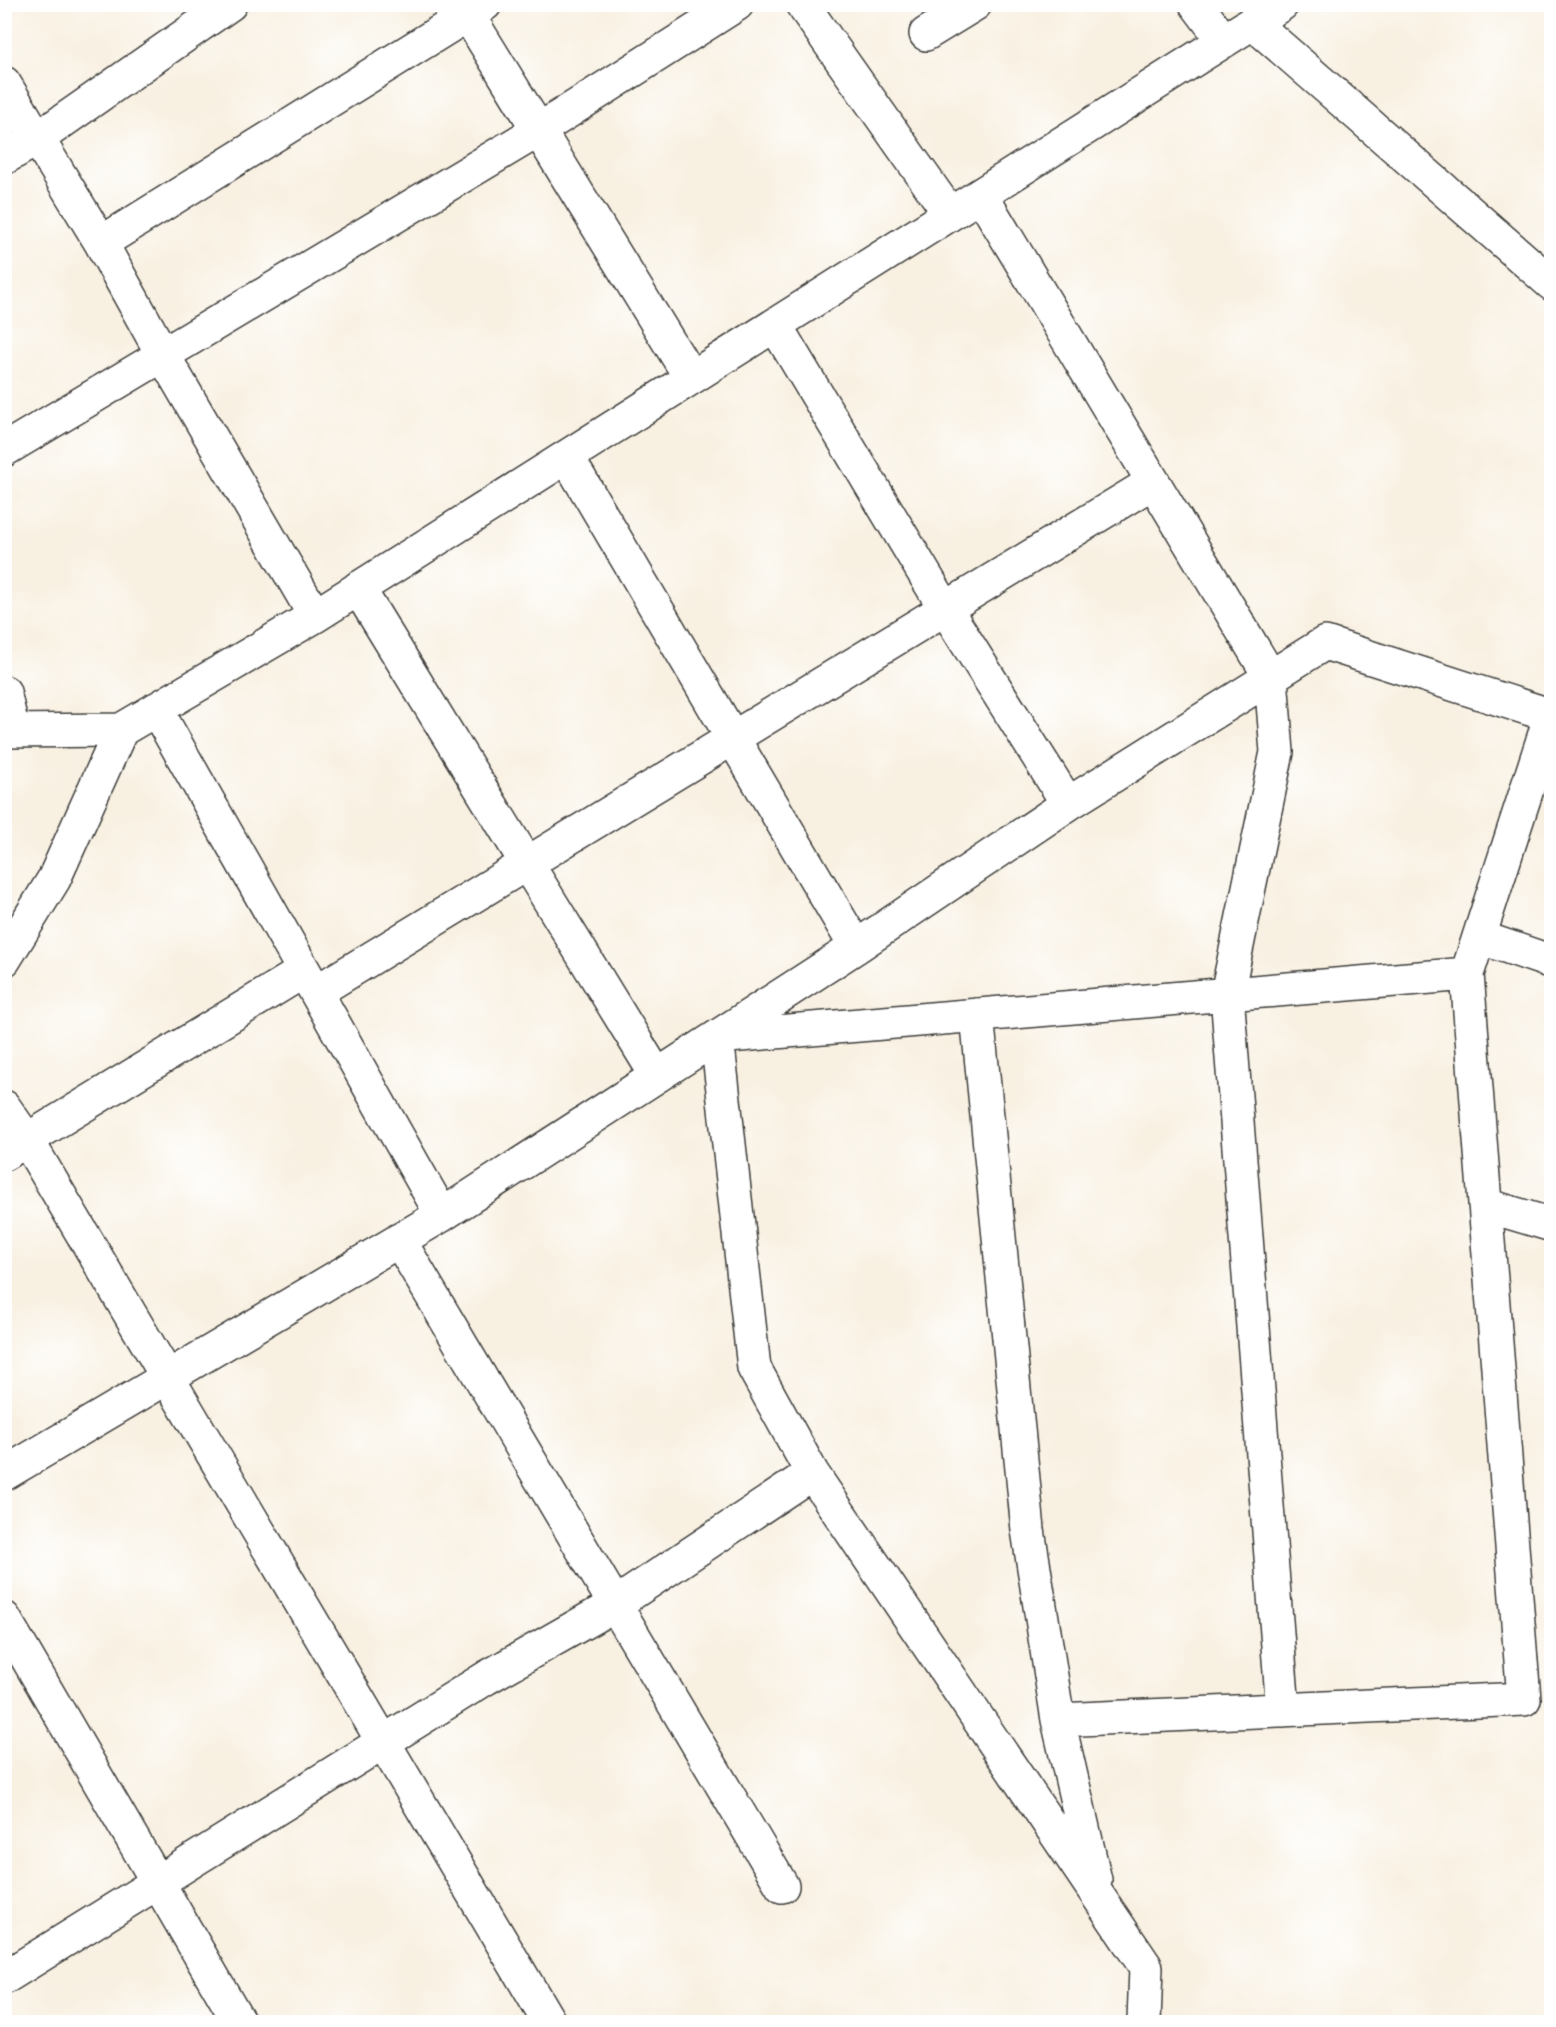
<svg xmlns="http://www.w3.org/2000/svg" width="1556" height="2027" viewBox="0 0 1556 2027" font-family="'Gochi Hand',sans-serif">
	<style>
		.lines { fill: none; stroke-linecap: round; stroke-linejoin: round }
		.minor-casing { stroke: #3d3c3a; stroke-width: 36 }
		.minor { stroke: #fff; stroke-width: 33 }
	</style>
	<rect width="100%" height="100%" fill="#fff"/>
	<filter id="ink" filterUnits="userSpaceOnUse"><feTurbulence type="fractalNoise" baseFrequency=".0167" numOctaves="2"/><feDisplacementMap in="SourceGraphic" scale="12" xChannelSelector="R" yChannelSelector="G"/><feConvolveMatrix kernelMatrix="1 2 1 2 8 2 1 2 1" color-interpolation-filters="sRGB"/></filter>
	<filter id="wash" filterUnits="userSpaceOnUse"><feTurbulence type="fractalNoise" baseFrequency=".008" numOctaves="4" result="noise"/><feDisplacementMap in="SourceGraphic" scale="24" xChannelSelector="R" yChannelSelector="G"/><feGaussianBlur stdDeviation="1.35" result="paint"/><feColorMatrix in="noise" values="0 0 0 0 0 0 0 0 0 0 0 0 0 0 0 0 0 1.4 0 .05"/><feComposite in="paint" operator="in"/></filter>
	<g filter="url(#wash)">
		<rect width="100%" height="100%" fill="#f8f0e1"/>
	</g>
	<g filter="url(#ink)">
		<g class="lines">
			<defs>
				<path id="minor" d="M461 4 691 378
					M802 4 950 214
					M1196 4 1224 41
					M1253 23 1552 284
					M926 34 975 4
					M4 83 101 243 163 355 315 616
					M4 158 37 139 230 4
					M981 195 1271 678 1277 752 1227 994 1283 1710
					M101 243 485 4
					M775 325 945 608 1068 804
					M4 450 539 130 737 4
					M567 457 856 947
					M358 588 657 1076
					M4 692 13 731
					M156 709 442 1215
					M4 731 121 730 315 616 1282 4
					M1479 937 1552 962
					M4 960 54 879 121 730
					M316 992 1153 482
					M977 1015 1028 1530 1058 1720 1095 1880
					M4 1107 27 1140 549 2022
					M4 1154 304 971
					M1485 1205 1552 1225
					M399 1240 782 1886
					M4 1474 442 1215 856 947 1068 804 1325 643 1552 716
					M4 1618 239 2022
					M1058 1720 1524 1699 1467 974
					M4 1978 486 1678 614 1605 812 1473
					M1144 2022 1146 1967 812 1473 754 1368 717 1037 1467 974 1552 712"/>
			</defs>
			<use href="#minor" class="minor-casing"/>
			<use href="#minor" class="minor"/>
		</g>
	</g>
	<rect width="1556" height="2027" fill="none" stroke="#fff" stroke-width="24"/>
</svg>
